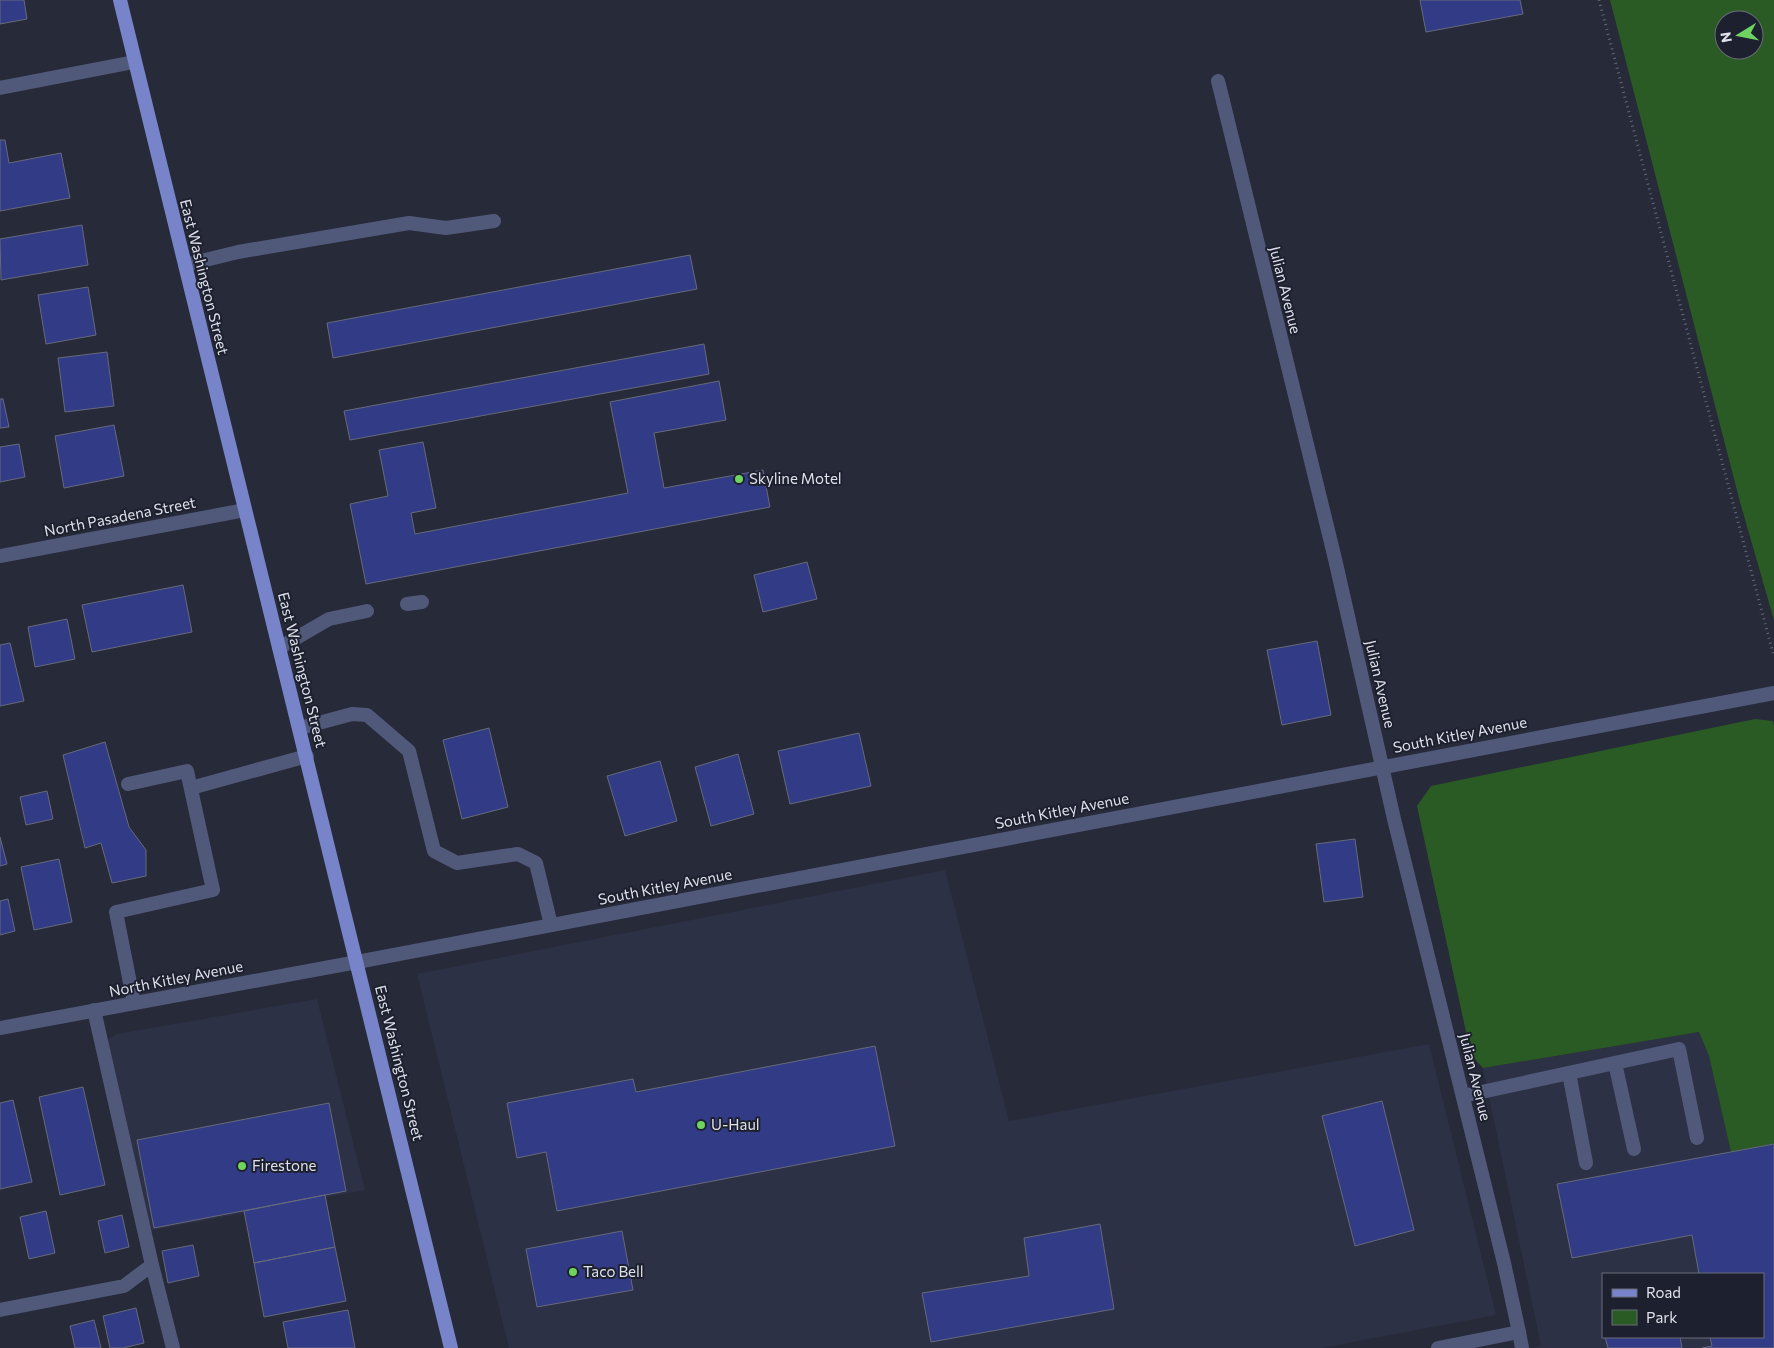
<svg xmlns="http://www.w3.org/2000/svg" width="1774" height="1348" viewBox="0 0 1774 1348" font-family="Commissioner,sans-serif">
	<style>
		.built { fill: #2d3145; fill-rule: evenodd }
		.green { fill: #2b5b24; fill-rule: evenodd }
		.building { fill: #323b85; stroke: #666a7a }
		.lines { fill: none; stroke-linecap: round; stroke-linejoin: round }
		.path { stroke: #666975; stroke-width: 3; stroke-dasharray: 1 4; stroke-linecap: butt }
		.service { stroke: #51597a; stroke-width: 14 }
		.minor { stroke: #51597a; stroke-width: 14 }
		.tertiary { stroke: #51597a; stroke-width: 14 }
		.primary { stroke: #7784c9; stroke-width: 14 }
		.poi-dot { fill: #6fd360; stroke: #1d202e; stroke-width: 2 }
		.labels { text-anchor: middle; stroke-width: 4; stroke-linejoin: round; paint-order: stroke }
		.street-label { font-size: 15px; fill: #dee1ea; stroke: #1d202e }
		.poi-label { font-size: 15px; fill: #dee1ea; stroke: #1d202e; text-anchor: start }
	</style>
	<rect width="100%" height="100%" fill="#272a38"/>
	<path class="built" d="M945 870 1009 1121 1429 1044 1496 1315 1321 1348H509L417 974Z
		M317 999 365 1190 144 1232 101 1044 117 1034Z
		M1699 1032 1709 1056 1731 1152 1774 1144V1348H1532L1541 1346 1483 1068ZM1603 1274H1763V1337H1603Z"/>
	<path class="green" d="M1610 0H1774V620L1740 502ZM1724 20H1754V50H1724Z
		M1755 719 1773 721 1774 726V1144L1731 1152 1709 1056 1699 1032 1483 1068 1471 1055 1417 806 1431 786Z"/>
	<path class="building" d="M0 0H24L27 19 0 24Z
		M1420 0H1520L1523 14 1426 32Z
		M0 140H5L9 163 61 153 70 198 0 211Z
		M82 225 88 265 1 280 0 239Z
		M690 255 697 289 333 358 327 323Z
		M88 287 96 335 46 344 38 295Z
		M704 344 709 374 350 440 344 411Z
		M107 352 114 406 65 412 58 358Z
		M719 381 726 420 654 433 664 488 763 470 770 507 366 584 350 504 388 496 379 450 423 442 436 508 411 513 415 534 628 493 610 402Z
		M0 399H3L9 427 0 428Z
		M114 425 124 476 64 488 55 436Z
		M19 444 25 477 0 482V447Z
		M807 562 817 599 763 612 754 575Z
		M183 585 192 632 92 652 82 605Z
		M67 619 75 659 35 667 28 627Z
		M1317 641 1331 715 1282 725 1267 650Z
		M10 643 24 701 0 706V645Z
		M489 728 508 807 462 819 443 740Z
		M859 733 871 786 790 804 778 751Z
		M105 742 129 827 146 850V876L112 883 101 843 85 848 63 755Z
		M738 754 754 814 711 826 695 767Z
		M660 761 677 821 625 836 607 776Z
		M47 791 53 819 26 825 20 797Z
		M0 837 7 864 0 866Z
		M1355 839 1363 897 1324 902 1316 844Z
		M59 859 72 922 34 930 21 867Z
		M8 899 15 931 0 935V901Z
		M875 1046 895 1146 557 1211 546 1152 517 1158 507 1103 633 1079 636 1092Z
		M83 1087 105 1185 60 1195 39 1097Z
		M13 1100 32 1182 0 1189V1103Z
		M1382 1101 1414 1230 1355 1246 1322 1116Z
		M329 1103 346 1191 154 1228 137 1140Z
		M1774 1144V1348H1702L1712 1346 1710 1337H1763V1274H1699L1692 1235 1572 1258 1557 1184Z
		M325 1195 335 1247 254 1263 244 1211Z
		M46 1211 55 1253 29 1259 20 1217Z
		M122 1215 129 1247 105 1253 98 1221Z
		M1100 1224 1114 1309 931 1342 922 1293 1029 1276 1024 1238Z
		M622 1231 633 1290 537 1307 526 1249Z
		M193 1245 199 1276 168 1283 162 1251Z
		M335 1247 346 1301 264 1317 254 1263Z
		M136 1308 144 1343 123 1348H110L103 1316Z
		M348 1310 355 1348H288L283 1322Z
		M94 1320 101 1348H75L70 1326Z
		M1605 1337H1680L1682 1348H1608Z"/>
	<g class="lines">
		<path class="path" d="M1599 0 1774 657"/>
		<path class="service" d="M1218 81 1223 101
			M185 265 238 252 409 223 446 228 494 221
			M407 604 422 602
			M279 648 329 619 367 611
			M300 728 352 714 367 715 409 751 434 851 457 863 518 854 536 863 551 925
			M128 784 187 771 213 890 116 912 134 1003
			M191 788 307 756
			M94 1010 152 1265 173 1348
			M1615 1063 1634 1149
			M1569 1073 1586 1163
			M1463 1096 1679 1049 1697 1138
			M0 1310 124 1286 152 1265
			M1519 1332 1522 1348"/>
		<path class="minor" d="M0 88 134 62
			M1223 101 1335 559 1394 819 1504 1263 1519 1332 1438 1348
			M0 556 245 510"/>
		<path class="tertiary" d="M0 1028 357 962 1774 693"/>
		<path class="primary" d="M120 0 451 1348"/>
	</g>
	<g class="poi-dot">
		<circle cx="739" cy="479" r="5"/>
		<circle cx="701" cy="1125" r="5"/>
		<circle cx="242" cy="1166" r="5"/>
		<circle cx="573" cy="1272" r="5"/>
	</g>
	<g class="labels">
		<g class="street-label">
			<text transform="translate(204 277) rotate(76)" y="5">East Washington Street</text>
			<text transform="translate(1285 290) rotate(76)" y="5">Julian Avenue</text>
			<text transform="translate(120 517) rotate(-11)" y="5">North Pasadena Street</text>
			<text transform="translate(302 670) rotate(76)" y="5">East Washington Street</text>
			<text transform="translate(1380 684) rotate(77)" y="5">Julian Avenue</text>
			<text transform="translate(1460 735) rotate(-11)" y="5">South Kitley Avenue</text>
			<text transform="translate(1062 811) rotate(-11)" y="5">South Kitley Avenue</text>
			<text transform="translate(665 887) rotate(-11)" y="5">South Kitley Avenue</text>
			<text transform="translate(176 979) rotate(-11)" y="5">North Kitley Avenue</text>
			<text transform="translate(399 1063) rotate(76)" y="5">East Washington Street</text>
			<text transform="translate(1475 1077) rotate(76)" y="5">Julian Avenue</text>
		</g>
		<g class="poi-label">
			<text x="749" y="484">Skyline Motel</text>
			<text x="711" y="1130">U-Haul</text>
			<text x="252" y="1171">Firestone</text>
			<text x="583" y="1277">Taco Bell</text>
		</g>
	</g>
	<rect x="1602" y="1273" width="162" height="65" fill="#1d202e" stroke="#6a6d79"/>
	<rect x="1612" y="1289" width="25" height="8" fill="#7784c9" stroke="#6a6d79"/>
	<text x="1646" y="1298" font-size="15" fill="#dee1ea">Road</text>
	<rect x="1612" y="1310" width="25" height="15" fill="#2b5b24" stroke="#6a6d79"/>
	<text x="1646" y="1323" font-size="15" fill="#dee1ea">Park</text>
	<g transform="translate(1739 35) rotate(260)"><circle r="24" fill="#1d202e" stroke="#6a6d79"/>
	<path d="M0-4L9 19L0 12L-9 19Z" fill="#6fd360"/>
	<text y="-8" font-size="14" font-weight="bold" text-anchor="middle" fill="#dee1ea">N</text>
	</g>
</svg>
